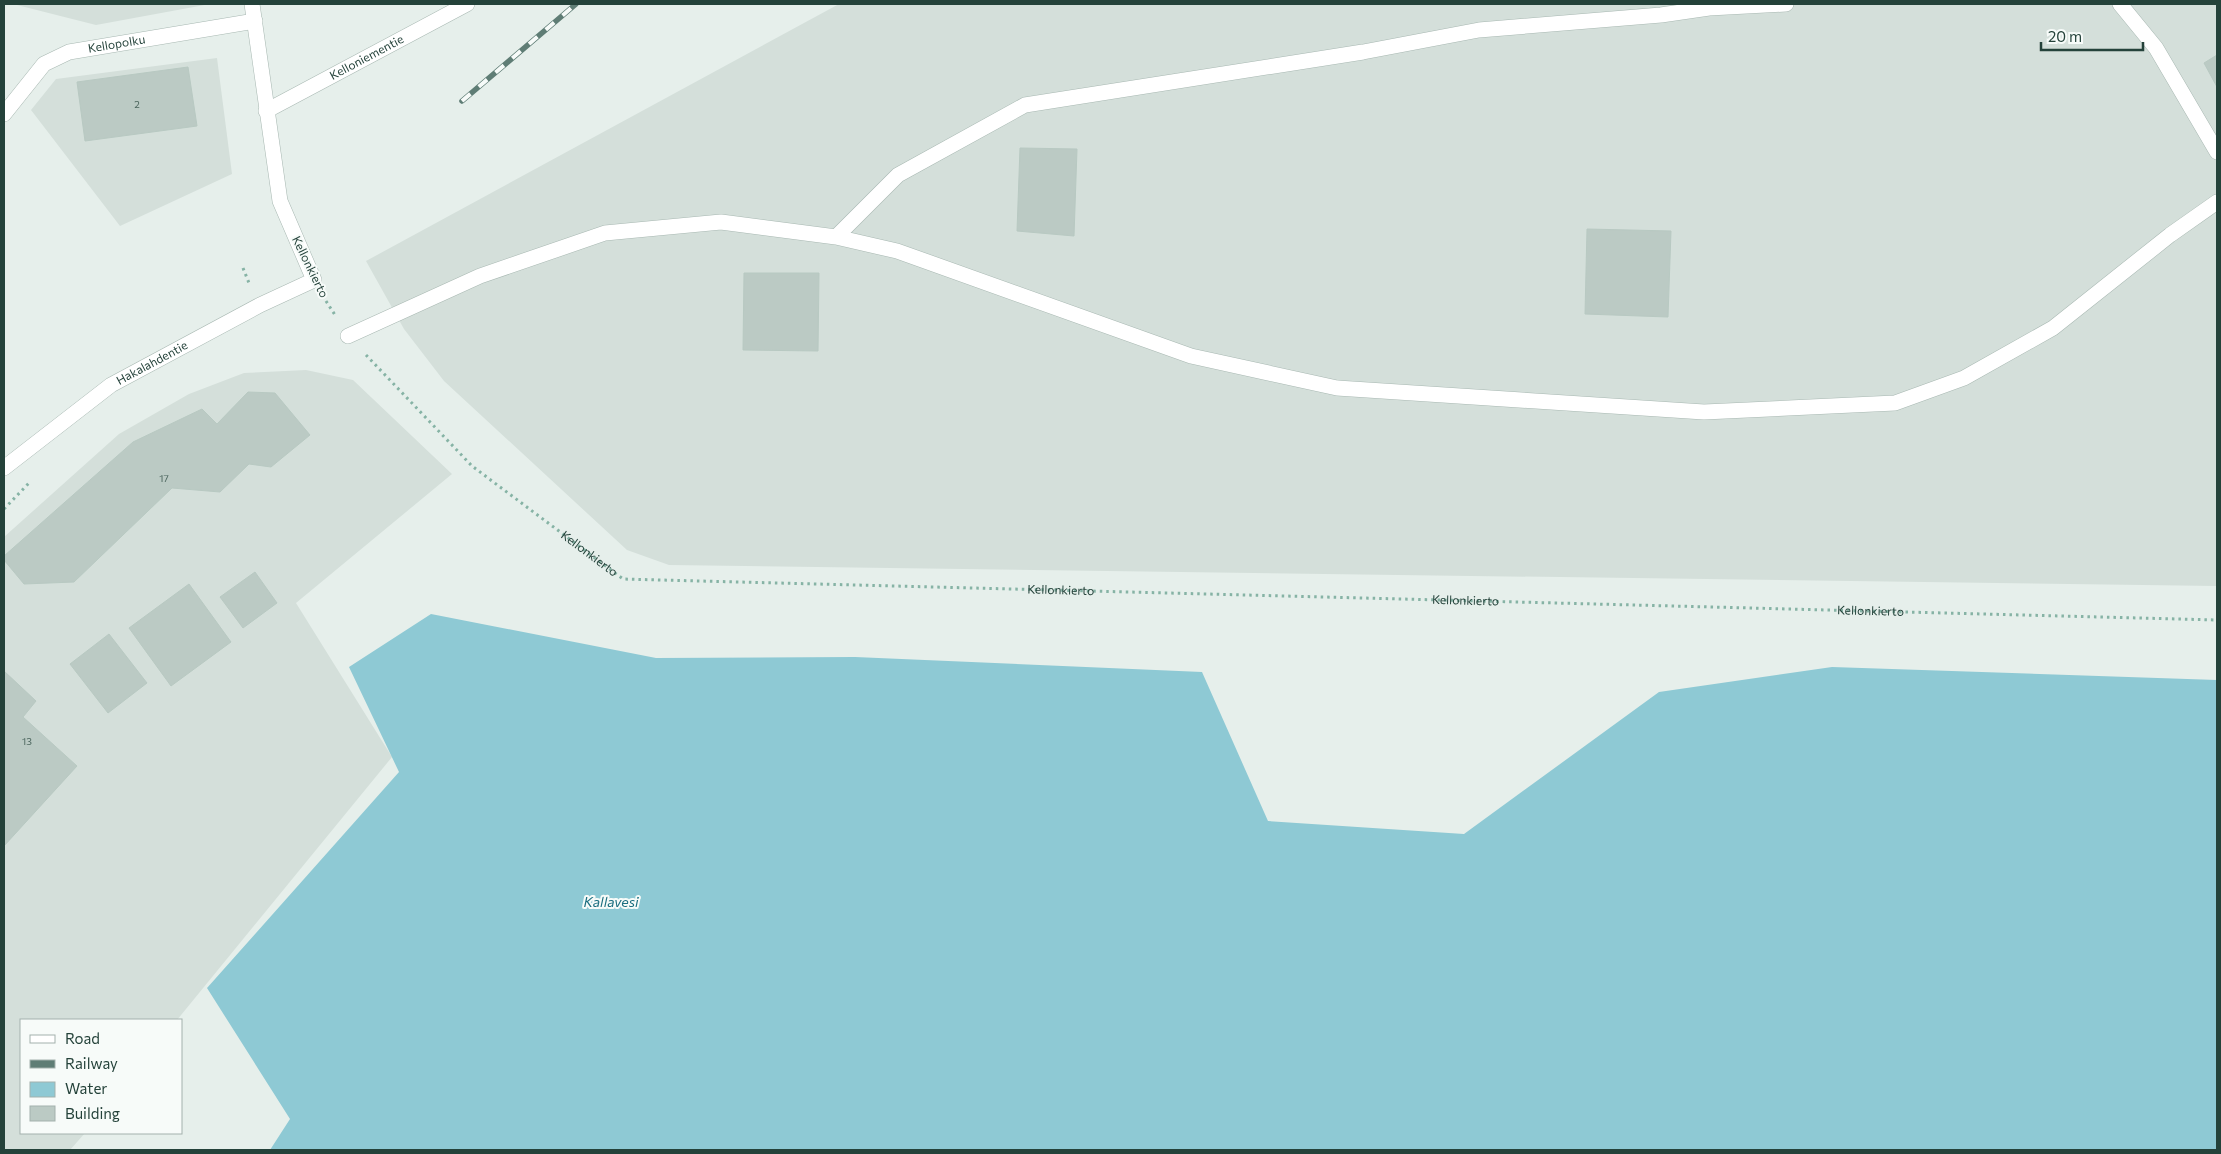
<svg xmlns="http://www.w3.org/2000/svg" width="2221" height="1154" viewBox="0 0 2221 1154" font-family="Commissioner,sans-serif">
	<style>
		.built { fill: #d4dfda }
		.water { fill: #8ec9d4 }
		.building { fill: #bbcac4; stroke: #b8c9c2 }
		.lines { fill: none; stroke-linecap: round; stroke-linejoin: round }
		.service-casing { stroke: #a8b8b2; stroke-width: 16 }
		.minor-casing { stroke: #a8b8b2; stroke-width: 16 }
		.path { stroke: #86b3a5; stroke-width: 3; stroke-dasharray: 2.5 4; stroke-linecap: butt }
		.service { stroke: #fff; stroke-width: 15 }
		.minor { stroke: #fff; stroke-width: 15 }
		.rail-casing { stroke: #5f7d75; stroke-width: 5.5 }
		.rail { stroke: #f7fbf9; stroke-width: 4; stroke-dasharray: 11; stroke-linecap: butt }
		.labels { text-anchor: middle; stroke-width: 4; stroke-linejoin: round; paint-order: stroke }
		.number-label { font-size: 10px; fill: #4a645c }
		.street-label { font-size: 12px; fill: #24423a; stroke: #f7fbf9 }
		.water-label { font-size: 14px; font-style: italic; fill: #1c6f80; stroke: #f7fbf9 }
	</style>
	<rect width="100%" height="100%" fill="#e6efeb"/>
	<path class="built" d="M13 4H210L96 25Z
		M839 4H2217V586L669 565 627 550 444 381 404 329 366 261Z
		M217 58 232 174 120 226 31 110 56 79Z
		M306 370 353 380 452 474 296 603 392 757 177 1020H21V1133H85L70 1150H4V537L119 434 189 394 244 373Z"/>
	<path class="water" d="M431 614 656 658 855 657 1202 672 1268 821 1464 834 1659 692 1832 667 2217 680V1150H270L290 1119 207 988 399 772 349 667Z"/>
	<path class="building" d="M2217 55V87L2204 63Z
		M188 67 197 126 85 141 77 82Z
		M1020 148 1077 149 1074 236 1017 231Z
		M1587 229 1671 231 1668 317 1585 314Z
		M744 273H819L818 351 743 350Z
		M248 392 275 393 310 435 271 467 249 464 220 492 172 488 74 582 24 584 4 560V556L133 442 202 409 217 424Z
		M255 572 277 603 243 628 220 597Z
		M189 584 231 642 171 686 129 628Z
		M109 634 147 683 108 713 70 664Z
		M4 671 36 701 23 717 77 766 4 846Z"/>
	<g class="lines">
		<defs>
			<path id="service" d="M2120 4 2156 48 2217 152
				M836 237 898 175 1025 105 1363 52 1479 30 1661 15 1709 8 1786 4
				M348 336 480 276 605 233 721 222 836 237 897 251 1191 356 1337 388 1704 412 1895 403 1964 378 2053 328 2170 235 2217 202"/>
			<g id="minor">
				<path id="s2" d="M266 111 467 4"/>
				<path id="s3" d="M4 114 44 64 69 52 255 21"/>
				<path id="s4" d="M4 468 111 385 260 305 314 280 280 201 252 4"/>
			</g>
		</defs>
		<use href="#service" class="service-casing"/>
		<use href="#minor" class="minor-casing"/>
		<g class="path">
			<path d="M243 268 249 283"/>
			<path d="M326 301 335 315"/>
			<path id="s1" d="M366 355 472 466 623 579 2217 620"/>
			<path d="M4 509 29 483"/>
		</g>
		<use href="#service" class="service"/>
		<use href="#minor" class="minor"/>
		<defs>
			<path id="rail" d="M462 101 576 4"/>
		</defs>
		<use href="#rail" class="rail-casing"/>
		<use href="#rail" class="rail"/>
	</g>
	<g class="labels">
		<g class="number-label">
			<text x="137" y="108">2</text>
			<text x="164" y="482">17</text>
			<text x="27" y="745">13</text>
		</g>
		<g class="street-label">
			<text dy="4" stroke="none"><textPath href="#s3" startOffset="140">Kellopolku</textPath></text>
			<text dy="4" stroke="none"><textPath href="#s2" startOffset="114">Kelloniementie</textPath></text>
			<text transform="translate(310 267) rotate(64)" y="4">Kellonkierto</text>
			<text dy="4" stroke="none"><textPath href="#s4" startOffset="182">Hakalahdentie</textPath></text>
			<text dy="4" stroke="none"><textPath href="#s1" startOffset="300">Kellonkierto</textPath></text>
			<text dy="4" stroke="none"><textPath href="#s1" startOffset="780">Kellonkierto</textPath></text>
			<text dy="4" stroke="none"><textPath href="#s1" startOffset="1185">Kellonkierto</textPath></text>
			<text dy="4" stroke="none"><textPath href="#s1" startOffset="1590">Kellonkierto</textPath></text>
		</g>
		<g class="water-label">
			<text x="611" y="907">Kallavesi</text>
		</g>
	</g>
	<rect width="2221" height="1154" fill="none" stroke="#24423a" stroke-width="10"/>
	<rect x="20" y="1019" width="162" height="115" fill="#f7fbf9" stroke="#a3b1ad"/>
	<rect x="30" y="1035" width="25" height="8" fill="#ffffff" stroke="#a3b1ad"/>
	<text x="65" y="1044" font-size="15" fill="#24423a">Road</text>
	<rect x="30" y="1060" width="25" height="8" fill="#5f7d75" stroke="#a3b1ad"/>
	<text x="65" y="1069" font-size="15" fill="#24423a">Railway</text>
	<rect x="30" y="1082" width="25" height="15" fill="#8ec9d4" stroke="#a3b1ad"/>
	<text x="65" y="1094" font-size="15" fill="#24423a">Water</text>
	<rect x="30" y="1106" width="25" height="15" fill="#bbcac4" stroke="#a3b1ad"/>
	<text x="65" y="1119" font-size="15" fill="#24423a">Building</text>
	<path d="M2041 42v8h102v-8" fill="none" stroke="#24423a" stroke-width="2.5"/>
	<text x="2048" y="42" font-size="15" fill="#24423a" stroke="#f7fbf9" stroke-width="4" paint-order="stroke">20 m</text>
</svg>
